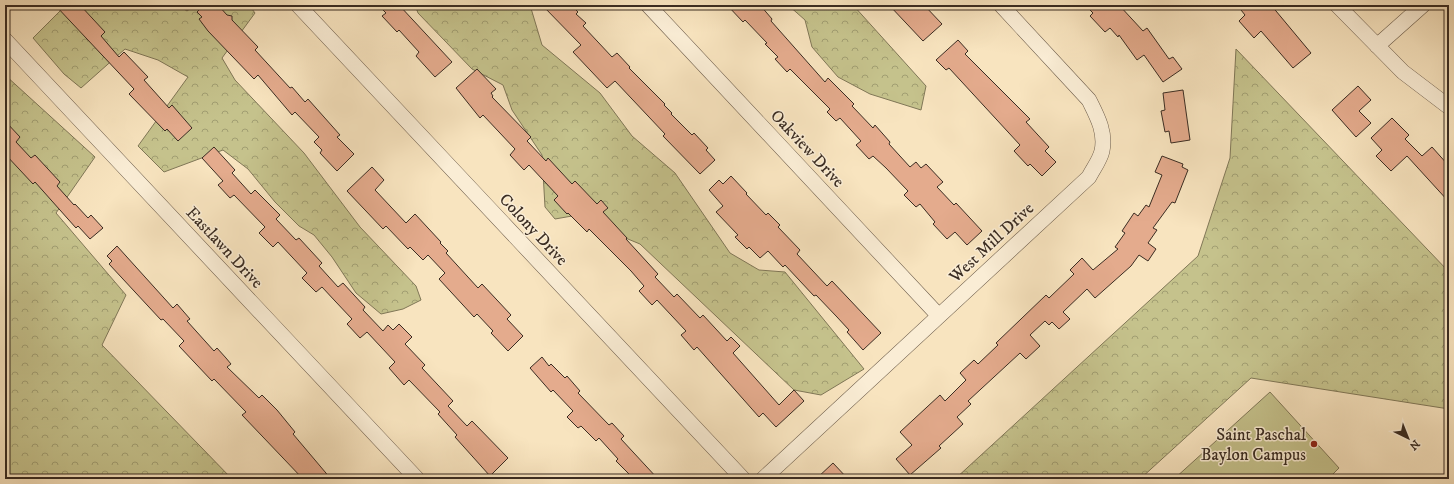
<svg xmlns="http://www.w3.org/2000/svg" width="1454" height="484" viewBox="0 0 1454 484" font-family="'IM FELL DW Pica',serif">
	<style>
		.forest { fill: url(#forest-crowns); stroke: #807757 }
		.green { fill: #c5c28c; stroke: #807757 }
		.building { fill: #e4ab8d; stroke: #3a2c22 }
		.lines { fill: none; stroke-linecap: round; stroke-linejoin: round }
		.street-casing { stroke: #6a5a49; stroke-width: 16 }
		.street { stroke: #faedd5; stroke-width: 15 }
		.poi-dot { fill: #8f2418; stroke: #faedd5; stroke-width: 1.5 }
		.labels { text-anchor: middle; stroke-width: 3; stroke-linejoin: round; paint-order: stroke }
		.street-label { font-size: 17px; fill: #3a2c22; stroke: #faedd5 }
		.poi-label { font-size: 17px; fill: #3a2c22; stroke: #faedd5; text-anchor: end }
	</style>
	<defs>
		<pattern id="forest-crowns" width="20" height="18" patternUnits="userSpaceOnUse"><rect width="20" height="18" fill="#c5c28c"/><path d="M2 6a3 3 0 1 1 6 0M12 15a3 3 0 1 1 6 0" fill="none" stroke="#a19e72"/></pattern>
	</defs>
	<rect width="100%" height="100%" fill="#f8e4bf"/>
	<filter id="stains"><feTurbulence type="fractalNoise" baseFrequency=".005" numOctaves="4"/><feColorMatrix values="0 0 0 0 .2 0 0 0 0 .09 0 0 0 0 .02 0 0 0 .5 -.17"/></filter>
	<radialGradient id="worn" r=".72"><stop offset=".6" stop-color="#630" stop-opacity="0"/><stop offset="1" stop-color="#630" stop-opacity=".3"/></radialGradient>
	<path class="forest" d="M66 5H178L187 11 195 5H249L255 13 222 58 235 80 304 153 360 227 416 286 421 300 403 309 381 314 356 293 332 257 314 235 299 226 275 202 248 169 223 150 164 172 138 146 188 77 158 60 125 49 81 88 64 74 33 38Z
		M415 5H530L542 45 600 93 632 136 675 173 730 253 759 270 785 272 864 369 821 395 794 390 640 244 572 216 555 219 545 207 542 155 512 110 503 85 472 69 418 13Z
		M788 5H853L926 86 921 110 870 94 838 77 812 47 805 20Z
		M1236 49 1449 272V409L1251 378 1140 479H955L1198 256 1230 158Z
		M5 75 95 157 56 213 126 295 102 345 232 479H5Z"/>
	<path class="green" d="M1270 392 1339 468 1328 479H1174Z"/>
	<path class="building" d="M55 5H80L105 32 101 36 119 57 124 52 148 77 144 80 169 108 172 105 192 128 178 141 167 129 165 131 129 94 134 89Z
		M204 5H218L227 15 232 16V20L258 47 255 50 290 88 292 87 305 102 308 99 340 135 337 137 354 154 337 171 320 153 322 150 314 142 319 137 295 112 292 115 258 75 254 79 208 31 199 19 202 17 197 12Z
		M378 5H399L452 62 435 77 416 56 419 52 399 30 397 32 382 16 386 13Z
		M542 5H571L578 12 576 14 586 23 583 26 612 57 617 53 630 67 629 68 665 104 664 105 672 113 671 114 692 135 694 133 708 148 706 150 715 160 700 174 663 136 665 134 615 81 607 88 573 52 581 45Z
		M727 5H760L772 19 771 21 825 82 828 78 854 104 852 106 873 128 875 125 890 142 889 144 910 167 916 162 921 168 926 164 943 182 937 187 954 205 956 203 982 231 967 245 955 232 947 239 933 224 935 222 920 204 916 207 904 195 908 191 886 168 873 156 869 159 856 145 861 141 840 118 836 121 827 112 830 109 790 69 787 72 775 59 778 57 765 44 767 43 745 20 743 22Z
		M889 5H924L942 24 923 41Z
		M1085 5H1119L1143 31 1147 28 1169 59 1173 57 1182 69 1163 82 1144 55 1137 60 1119 35 1118 37 1110 28 1105 32 1090 16 1093 13Z
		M1237 5H1271L1311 53 1293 68 1261 31 1254 38 1239 21 1245 15Z
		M958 40 968 51 965 54 1030 119 1026 122 1049 147 1045 151 1056 162 1042 176 1030 164 1028 166 1014 151 1020 145 949 68 946 70 936 60Z
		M477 69 496 89 491 93 493 96 492 97 531 137 527 141 546 161 548 158 572 184 575 181 597 204 601 200 608 208 603 212 627 238 626 239 658 274 655 277 674 297 677 294 700 318 703 315 727 341 731 337 740 346 733 353 779 405 794 390 804 401 776 427 763 413 759 417 697 347 694 350 681 335 686 331 657 300 652 305 639 291 644 286 631 271 589 229 587 232 568 213 567 214 554 200 558 196 529 165 524 170 510 155 515 149 483 115 480 118 456 88Z
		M1358 86 1371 100 1359 111 1371 123 1356 137 1332 110Z
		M1183 90 1190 140 1171 143 1169 131 1165 132 1161 111 1165 110 1163 93Z
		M1392 118 1409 135 1405 139 1422 156 1432 147 1449 166V202L1407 156 1391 171 1376 156 1382 150 1371 138Z
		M5 121 20 137 16 142 31 158 35 155 60 182 57 186 74 205 75 204 88 218 91 215 103 228 90 239 78 226 76 228 35 182 33 184 5 154Z
		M214 147 235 170 232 173 251 194 255 190 280 215 276 219 296 240 299 238 322 263 319 266 338 287 343 283 365 307 363 310 383 331 388 325 393 330 399 324 412 337 405 344 425 365 422 368 453 401 448 406 467 426 472 421 508 458 490 476 455 437 457 435 438 414 440 412 409 380 404 385 389 368 395 362 367 332 360 338 347 324 352 319 335 301 322 287 316 292 302 278 307 273 278 242 273 247 259 233 265 227 234 195 230 198 218 185 223 181 202 158Z
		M1162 156 1183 164 1182 167 1188 170 1175 203 1172 202 1153 228 1157 230 1148 243 1156 249 1148 261 1139 255 1131 266 1095 298 1087 289 1063 312 1070 319 1059 329 1052 322 1049 325 1045 321 1030 335 1040 346 1026 359 1020 353 968 401 971 404 957 417 963 424 939 446 941 448 910 475 896 459 912 445 900 432 940 395 945 401 966 380 960 373 974 360 978 364 998 345 996 343 1046 295 1049 298 1074 274 1070 270 1082 258 1093 270 1118 249 1115 247 1125 233 1122 231 1134 213 1138 216 1146 205 1149 207 1162 175 1155 172Z
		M372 167 384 180 375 190 406 223 415 214 441 242 440 243 448 251 446 253 478 288 482 284 511 315 507 319 523 336 508 351 491 333 493 331 477 314 474 317 439 279 445 273 428 255 423 260 410 247 408 249 386 226 383 229 347 191Z
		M731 176 747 193 746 194 766 215 768 213 780 225 778 227 800 250 797 254 827 286 832 281 881 333 863 350 847 332 849 330 837 317 816 295 814 296 785 265 783 267 768 251 760 258 749 247 747 249 735 237 738 235 716 212 723 206 709 190 719 180 723 184Z
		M117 246 173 308 177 304 190 319 187 321 214 351 217 348 226 358 231 364 227 367 259 398 262 395 277 410 295 432 293 434 331 479H303L242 415 246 412 214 379 212 381 179 346 184 341 163 319 161 320 109 264 112 261 107 256Z
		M542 357 549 366 551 364 565 378 567 376 580 391 578 393 609 425 612 423 624 436 621 439 658 479H634L616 461 618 459 599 438 596 441 581 426 578 428 567 417 573 411 553 390 551 392 530 368Z
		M833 463 848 479H816Z"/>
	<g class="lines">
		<defs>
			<path id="street" d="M298 5 743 479
				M648 5 939 316
				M1337 5 1403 72 1449 107
				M5 40 417 479
				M1377 46 1423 5
				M763 479 1089 177C1093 169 1100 160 1102 151 1106 132 1097 116 1089 100L1001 5"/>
		</defs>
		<use href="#street" class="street-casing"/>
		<use href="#street" class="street"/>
	</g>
	<circle class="poi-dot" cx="1314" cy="444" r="4"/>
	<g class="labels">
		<g class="street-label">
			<text transform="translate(808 148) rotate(47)" y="6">Oakview Drive</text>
			<text transform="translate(534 229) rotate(47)" y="6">Colony Drive</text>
			<text transform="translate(991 242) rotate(-43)" y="6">West Mill Drive</text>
			<text transform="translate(225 247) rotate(47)" y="6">Eastlawn Drive</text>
		</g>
		<g class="poi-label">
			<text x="1306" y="440">Saint Paschal<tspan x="1306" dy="20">Baylon Campus</tspan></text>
		</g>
	</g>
	<rect width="1454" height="484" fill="none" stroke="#f8e4bf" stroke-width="20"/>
	<rect x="6" y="6" width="1442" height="472" fill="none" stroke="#3a2c22" stroke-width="2"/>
	<rect x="10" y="10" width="1434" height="464" fill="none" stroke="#3a2c22"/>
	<g transform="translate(1408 438) rotate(137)" stroke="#faedd5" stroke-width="3" paint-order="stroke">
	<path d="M0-3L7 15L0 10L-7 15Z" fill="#3a2c22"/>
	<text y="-6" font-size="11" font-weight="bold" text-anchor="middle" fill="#3a2c22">N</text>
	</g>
	<rect width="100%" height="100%" filter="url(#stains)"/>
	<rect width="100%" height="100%" fill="url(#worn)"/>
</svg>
